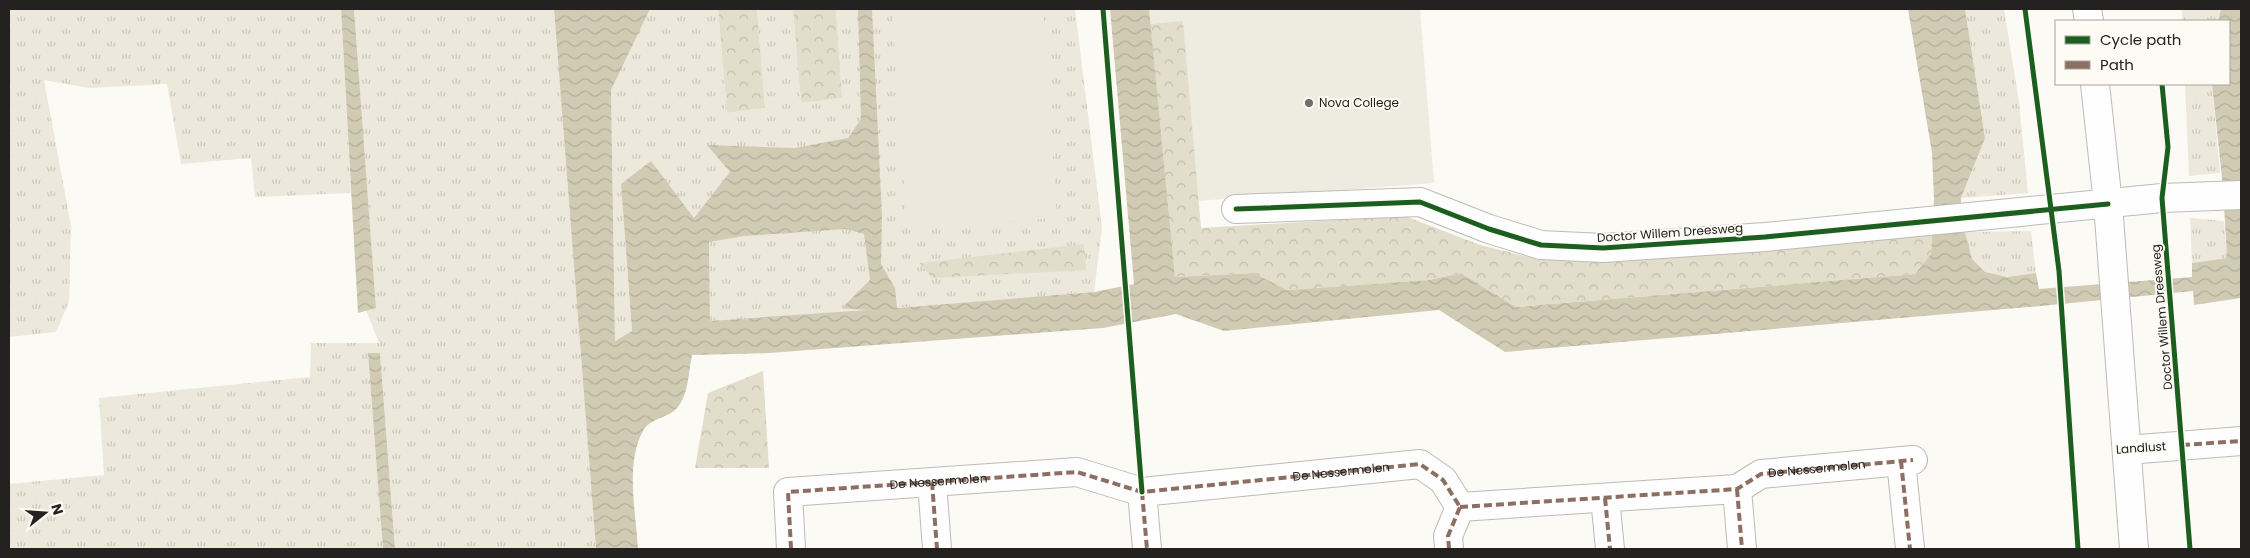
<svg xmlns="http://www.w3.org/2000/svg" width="2250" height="558" viewBox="0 0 2250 558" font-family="Poppins,sans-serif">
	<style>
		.built { fill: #eeebe1 }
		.grass { fill: url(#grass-tufts) }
		.forest { fill: url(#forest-crowns) }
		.garden { fill: #ece8db }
		.water { fill: url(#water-waves); fill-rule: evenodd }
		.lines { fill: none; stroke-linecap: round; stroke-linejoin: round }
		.minor-casing { stroke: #bcbbb8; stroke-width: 30 }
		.minor { stroke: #fefefe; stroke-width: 28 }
		.quiet { stroke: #8d6e63; stroke-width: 4; stroke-dasharray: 8 4; stroke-linecap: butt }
		.cycleway-casing { stroke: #fdfbf3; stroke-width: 8 }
		.cycleway { stroke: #1b5e20; stroke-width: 5 }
		.poi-dot { fill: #6f6e6b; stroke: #fdfbf3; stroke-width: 2 }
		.labels { text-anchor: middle; stroke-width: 4; stroke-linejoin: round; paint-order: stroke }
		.poi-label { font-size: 12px; fill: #232220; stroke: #fdfbf3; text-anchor: start }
		.street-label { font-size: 12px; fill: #232220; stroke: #fdfbf3 }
	</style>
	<defs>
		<pattern id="grass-tufts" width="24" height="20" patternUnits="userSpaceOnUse" patternTransform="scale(1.25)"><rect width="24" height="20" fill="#ece8db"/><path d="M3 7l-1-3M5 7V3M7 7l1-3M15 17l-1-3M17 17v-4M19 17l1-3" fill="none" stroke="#cac7bc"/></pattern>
		<pattern id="forest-crowns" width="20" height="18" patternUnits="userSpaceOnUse" patternTransform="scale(1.25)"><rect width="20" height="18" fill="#e3decb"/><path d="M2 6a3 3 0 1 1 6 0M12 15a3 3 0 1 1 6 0" fill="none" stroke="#c2beae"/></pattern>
		<pattern id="water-waves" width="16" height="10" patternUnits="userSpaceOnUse" patternTransform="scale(1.25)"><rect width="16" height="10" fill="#d1cbb4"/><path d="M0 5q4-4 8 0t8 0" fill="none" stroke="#b3ae9a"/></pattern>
	</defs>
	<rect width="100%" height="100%" fill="#fbfaf5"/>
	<path class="built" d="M1149 9H1420L1434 183 1197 201 1183 22 1150 24Z"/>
	<path class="grass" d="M9 9H341L351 193 255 197 251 158 181 164 167 84 89 88 44 80 71 226 69 302 56 332 9 337Z
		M354 9H554L596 549H395L380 353 368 354 383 549H9V484L104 475 99 398 310 377 311 343H379L366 310 376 308Z
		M650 9H718L727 113 765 108 757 9H793L801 103 842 98 836 9H1075L1102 228 1094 292 759 319 710 321 709 241 621 184 632 331 615 341 611 90Z
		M1965 9H2004L2019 102 2028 193 1961 198 1985 137Z
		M2182 9H2221L2218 21H2182Z
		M2185 84H2212L2220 173 2189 176Z
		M2190 218 2224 221 2227 258 2192 263Z
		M2031 231 2036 273C2015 276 1984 283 1972 259 1968 251 1967 240 1965 232Z"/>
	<path class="forest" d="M718 9H757L765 108 727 113Z
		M793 9H836L842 98 801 103Z
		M1183 21 1201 228 1405 216 1480 245 1529 257 1601 260 1932 235 1931 254 1915 274 1516 307 1461 273 1429 280 1287 290 1254 273 1175 277 1150 24Z
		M1084 244 1086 270 932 278 920 263Z
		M763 371 769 468H695L708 393Z"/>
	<path class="garden" d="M892 9H1043L1057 218 907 229Z"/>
	<path class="water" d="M341 9H354L376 308 358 313Z
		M554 9H650L611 90 615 341 632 331 621 184 651 161 694 218 730 172 707 145 795 148 848 138 861 119 858 9H872L882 216 881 264 895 288 897 308 1094 292 1134 284 1110 9H1149L1175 277 1254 273 1287 290 1429 280 1461 273 1516 307 1915 274 1931 254 1934 199 1932 153 1908 9H1965L1985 138 1961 198 1962 221 1972 259 1985 272 2007 277 2036 273 2039 289 2192 277V263L2227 258 2223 187 2212 84H2229V21H2218L2221 9H2241V298L2194 305 2193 291 2041 306 1505 352 1439 310 1224 331 1176 314 1103 328 769 353 692 355C688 373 689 397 675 410 666 418 649 419 643 431 625 463 636 513 638 549H596ZM846 229 864 234 870 280 842 308 867 310 710 321 709 242 744 236Z
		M368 353H380L395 549H383Z"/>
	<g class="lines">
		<defs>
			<g id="minor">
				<path d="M2087 9 2089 21"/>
				<path d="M2095 84 2108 204 2134 549"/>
				<path d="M1236 209 1420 202 1489 229 1541 245 1603 248 1765 237 2162 198 2241 195"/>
				<path d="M2127 450 2241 441"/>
				<path d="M1901 461 1910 549"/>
				<path d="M932 482 937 549"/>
				<path d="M1737 489 1742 549"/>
				<path d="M1142 492 1147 549"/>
				<path d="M1605 498 1610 549"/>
				<path id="s1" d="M1460 507 1737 489 1761 474 1913 460"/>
				<path d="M791 549 788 492 1077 472 1142 492 1420 464 1443 480 1460 507"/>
				<path d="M1449 549 1448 536 1460 507"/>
			</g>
		</defs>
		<use href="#minor" class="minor-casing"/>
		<use href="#minor" class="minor"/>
		<g class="quiet">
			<path d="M2182 445 2241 441"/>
			<path d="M1901 461 1910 549"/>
			<path d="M932 482 937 549"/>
			<path d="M1737 489 1742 549"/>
			<path d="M1142 492 1147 549"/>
			<path d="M1605 498 1610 549"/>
			<path d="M1460 507 1737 489 1761 474 1913 460"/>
			<path id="s2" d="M791 549 788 492 1077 472 1142 492 1420 464 1443 480 1460 507"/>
			<path d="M1449 549 1448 536 1460 507"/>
		</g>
		<defs>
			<path id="cycleway" d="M1103 9 1142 492
				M2025 9 2059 271 2078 549
				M2162 84 2168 147 2162 198 2190 549
				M1236 209 1420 202 1489 229 1541 245 1603 248 1765 237 2108 204"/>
		</defs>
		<use href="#cycleway" class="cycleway-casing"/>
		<use href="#cycleway" class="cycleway"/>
	</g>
	<circle class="poi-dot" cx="1309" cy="103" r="5"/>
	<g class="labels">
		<g class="poi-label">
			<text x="1319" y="107">Nova College</text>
		</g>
		<g class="street-label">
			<text transform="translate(1670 233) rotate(-4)" y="4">Doctor Willem Dreesweg</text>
			<text transform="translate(2162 317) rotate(-95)" y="4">Doctor Willem Dreesweg</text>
			<text transform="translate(2141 448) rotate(-4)" y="4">Landlust</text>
			<text dy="4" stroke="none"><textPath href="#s1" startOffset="362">De Nessermolen</textPath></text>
			<text dy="4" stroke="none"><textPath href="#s2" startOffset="615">De Nessermolen</textPath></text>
			<text dy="4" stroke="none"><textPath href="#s2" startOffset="208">De Nessermolen</textPath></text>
		</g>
	</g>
	<rect width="2250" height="558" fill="none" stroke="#232220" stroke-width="20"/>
	<rect x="2055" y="20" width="175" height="65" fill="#fdfbf3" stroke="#a6a49f"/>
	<rect x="2065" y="36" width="25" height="8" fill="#1b5e20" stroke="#a6a49f"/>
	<text x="2100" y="45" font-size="15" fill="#232220">Cycle path</text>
	<rect x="2065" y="61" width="25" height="8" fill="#8d6e63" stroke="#a6a49f"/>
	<text x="2100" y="70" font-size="15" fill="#232220">Path</text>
	<g transform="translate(45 513) rotate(73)" stroke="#fdfbf3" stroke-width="4" paint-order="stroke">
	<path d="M0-4L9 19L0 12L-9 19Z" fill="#232220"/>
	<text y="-8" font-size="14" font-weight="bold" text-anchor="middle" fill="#232220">N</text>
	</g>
</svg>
